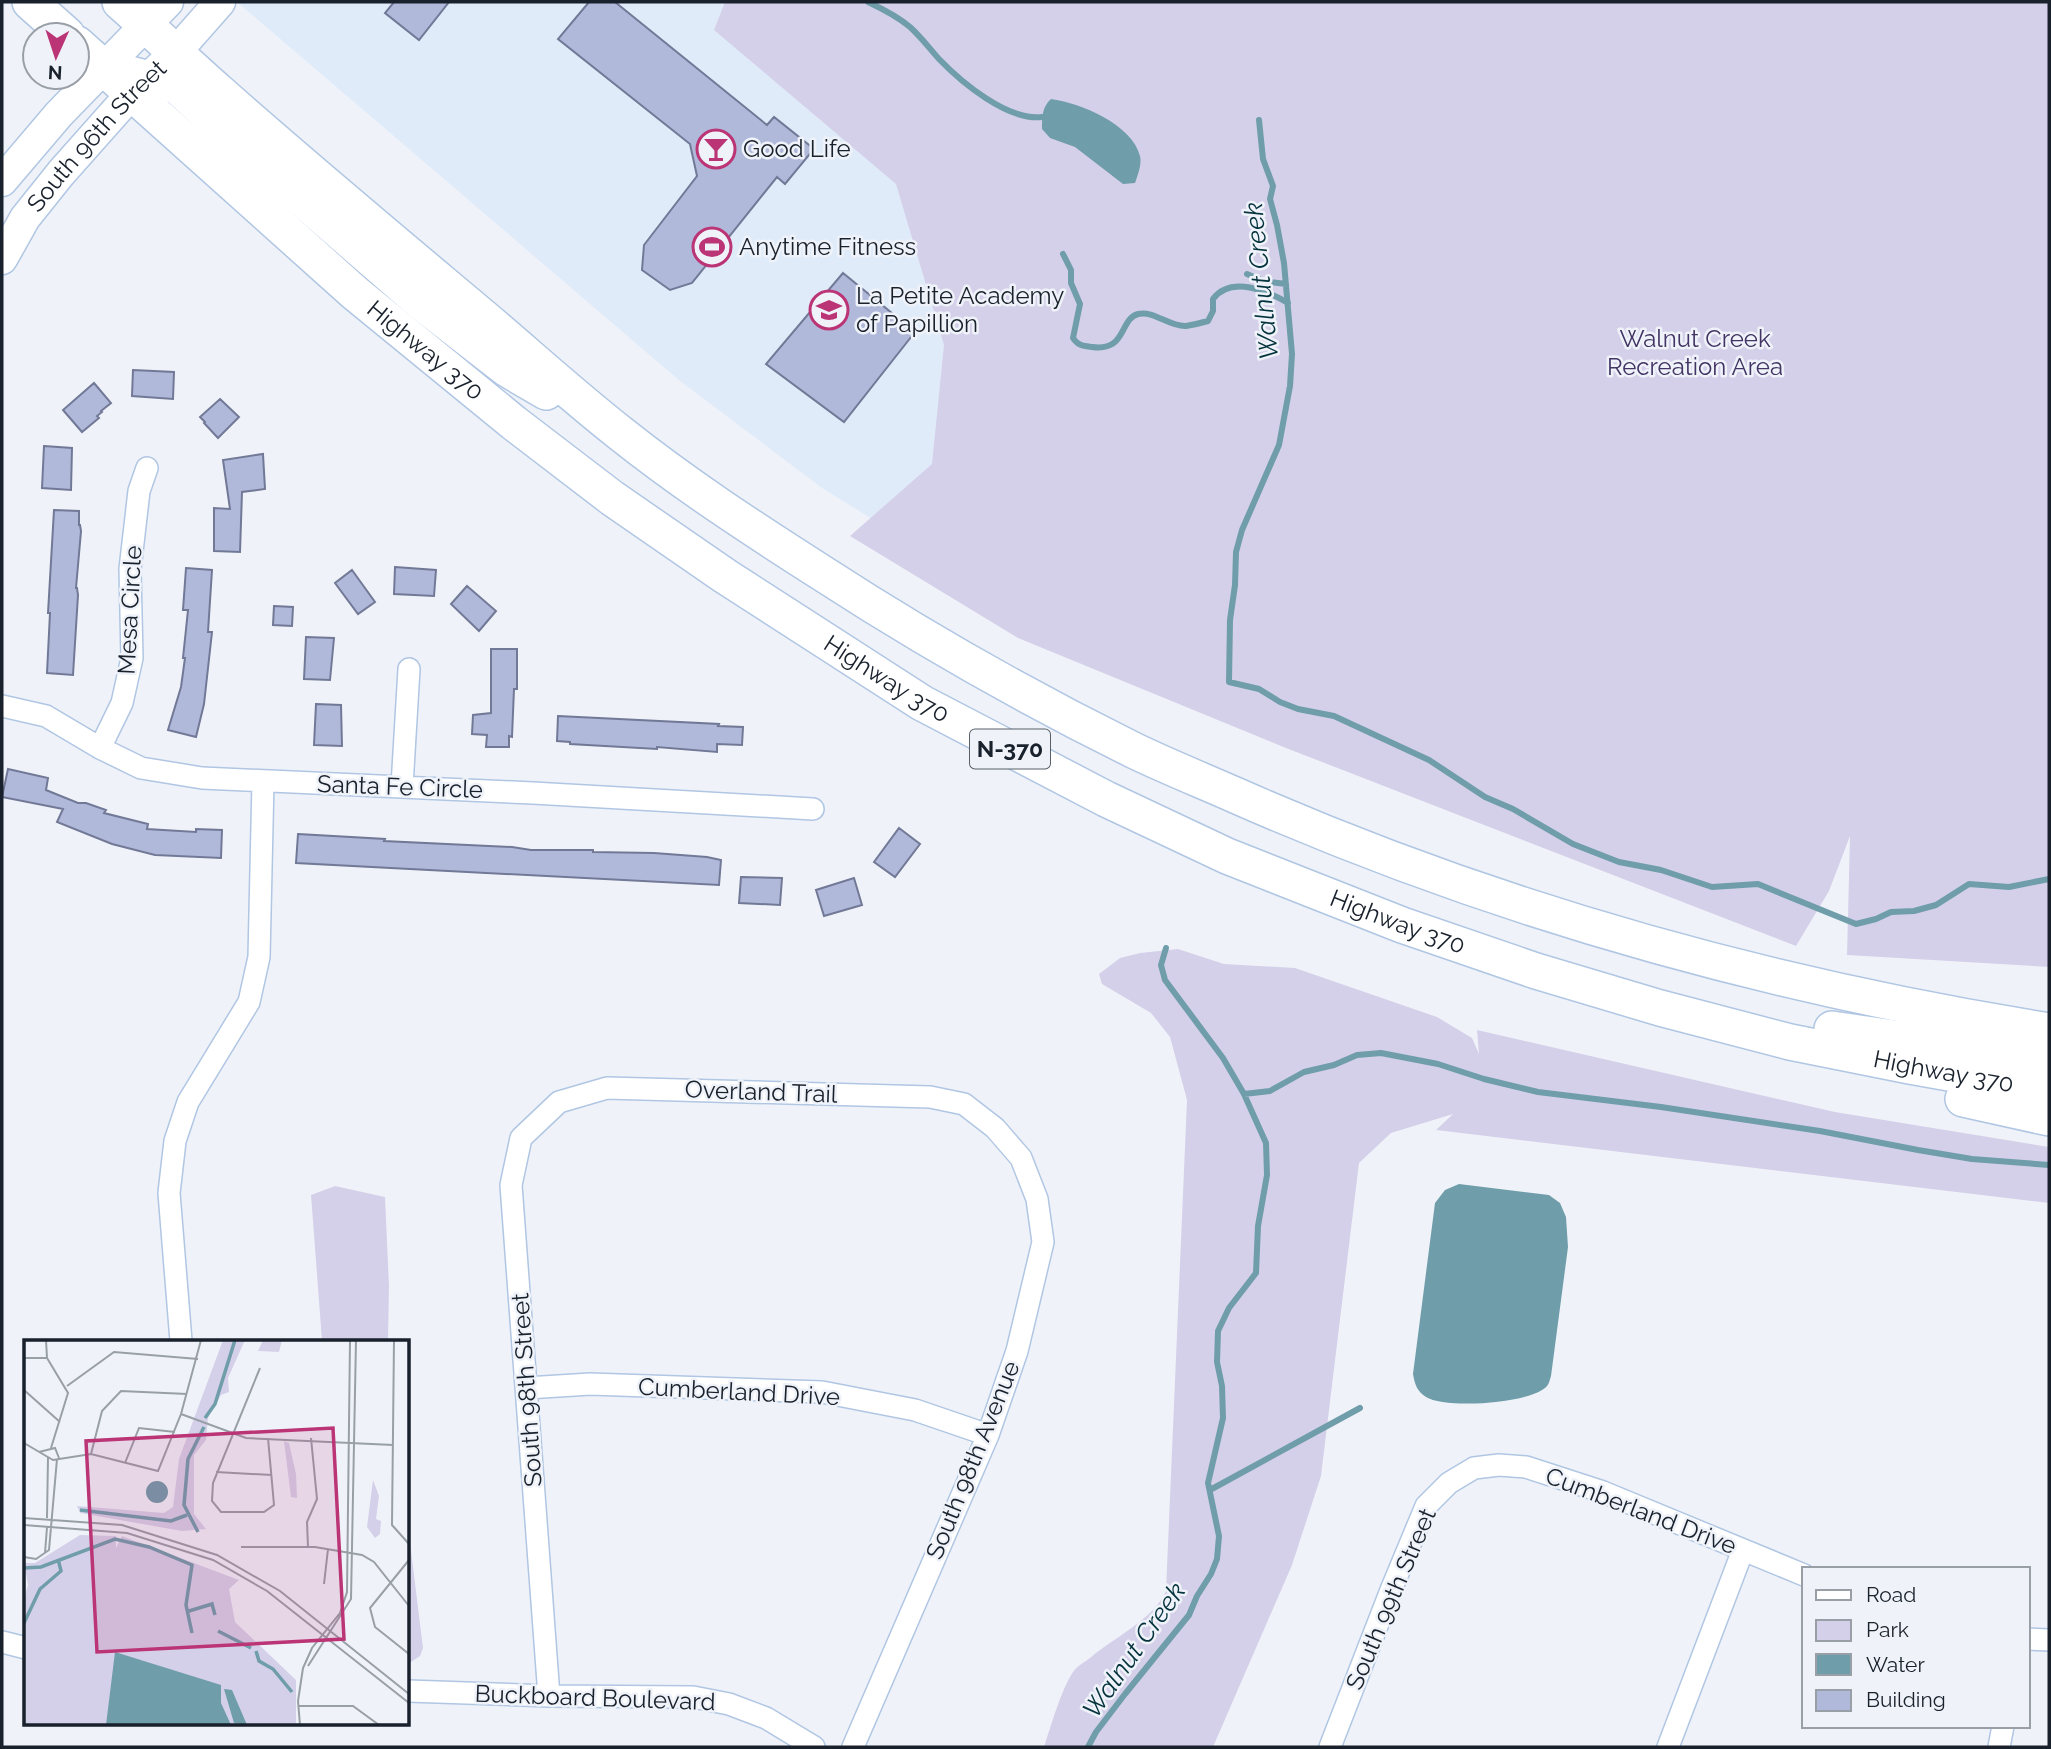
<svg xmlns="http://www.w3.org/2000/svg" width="2051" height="1749" viewBox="0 0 2051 1749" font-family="Raleway,sans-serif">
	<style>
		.built { fill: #e0ebfa }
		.green { fill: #d5d0e9 }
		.water { fill: #6f9daa }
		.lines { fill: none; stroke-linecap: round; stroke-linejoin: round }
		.stream { stroke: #6f9daa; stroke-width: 6 }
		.building { fill: #b1b9da; stroke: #727997; stroke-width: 2 }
		.minor-casing { stroke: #b0c6e3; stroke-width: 24 }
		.secondary-casing { stroke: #b0c6e3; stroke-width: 33 }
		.trunk-casing { stroke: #b0c6e3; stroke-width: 38 }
		.minor { stroke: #fff; stroke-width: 21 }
		.secondary { stroke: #fff; stroke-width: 30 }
		.trunk { stroke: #fff; stroke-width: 35 }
		.labels { text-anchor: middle; stroke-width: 5; stroke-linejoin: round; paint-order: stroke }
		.shield { fill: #eff3f9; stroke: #59606a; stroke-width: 2 }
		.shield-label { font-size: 23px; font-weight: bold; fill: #19212c }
		.street-label { font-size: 24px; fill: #19212c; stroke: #eff3f9 }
		.poi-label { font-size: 24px; fill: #19212c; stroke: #eff3f9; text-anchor: start }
		.park-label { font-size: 24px; fill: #423465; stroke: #eff3f9 }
		.water-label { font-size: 26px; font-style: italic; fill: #05333d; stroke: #eff3f9 }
		.inset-river { fill: none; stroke: #6f9daa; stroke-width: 3.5 }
		.inset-road { fill: none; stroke: #999fa7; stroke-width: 2 }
		.view { fill: #bb3576; fill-opacity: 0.15; stroke: #bb3576; stroke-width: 3.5 }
		.inset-edge { fill: none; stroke: #19212c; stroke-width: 3.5 }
	</style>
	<rect width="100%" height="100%" fill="#eff3f9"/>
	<path class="built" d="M237 2H735L920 149 975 583 822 488 680 381Z"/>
	<path class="green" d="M725 2H2049V967L1847 955 1850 836 1829 891 1796 946 1286 748 1018 638 850 536 932 464 944 345 896 184 714 30Z
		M1178 949 1224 964 1295 968 1437 1017 1472 1038 1479 1054 1477 1030 1835 1112 2049 1147V1203L1436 1130 1453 1114 1391 1133 1359 1163 1321 1476 1292 1565 1213 1747H1044C1051 1726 1061 1690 1073 1672 1077 1666 1085 1662 1090 1658 1113 1638 1154 1619 1166 1591L1187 1100 1170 1037 1151 1013 1102 984 1099 974 1120 958 1140 953Z
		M335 1186 385 1197 389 1286 388 1341H322L311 1195Z
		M408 1526 423 1648 420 1656 408 1664Z"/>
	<path class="water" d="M1051 99C1080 103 1132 124 1140 156 1142 165 1138 174 1135 183L1123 184 1075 147 1050 138 1042 129C1042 117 1042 107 1051 99Z
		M1459 1184 1549 1195 1560 1203 1566 1217 1568 1247 1551 1376C1550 1379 1549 1384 1547 1386 1531 1404 1445 1409 1426 1397 1417 1391 1415 1385 1413 1374L1435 1203 1445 1190Z"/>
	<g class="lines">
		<path class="stream" d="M868 2C883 9 897 16 910 27 921 37 930 49 939 59 962 83 1008 121 1042 117
			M1259 120 1263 159 1273 186 1270 199 1277 225 1284 263 1292 354 1290 386 1279 445 1242 530 1236 552 1235 585 1230 620 1229 682 1259 689 1280 702 1298 709 1334 716 1429 760 1485 797 1513 809 1573 844 1619 862 1661 870 1712 887 1758 884 1856 924 1876 919 1891 912 1914 911 1936 905 1969 884 2009 887 2049 879
			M1063 254 1071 270V283L1080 304 1073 338C1078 346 1084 346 1092 347 1127 352 1119 319 1138 314 1154 310 1169 327 1186 326 1192 325 1201 323 1208 321L1213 311V299C1231 275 1268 291 1288 303
			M1247 274 1263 281 1286 284
			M1244 1094 1270 1091 1304 1072 1334 1065 1357 1055 1381 1053 1438 1064 1484 1079 1538 1092 1661 1107 1820 1131 1918 1150 1972 1159 2049 1165
			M1210 1490 1360 1408
			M1088 1747 1096 1732 1125 1694 1189 1615 1197 1596 1211 1574 1217 1559 1219 1536 1208 1483 1223 1418 1222 1386 1217 1362 1218 1331 1229 1308 1256 1273 1258 1226 1267 1175 1266 1143 1244 1094 1223 1058 1165 980 1161 965 1166 948"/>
	</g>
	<path class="building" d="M394 2H449L419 40 385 13Z
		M589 2H615L767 125 774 117 814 149 785 184 777 177 692 283 670 290 642 270 644 245 697 176 690 144 558 39Z
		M843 273 915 332 844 422 766 364Z
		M133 370 174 372 173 399 132 396Z
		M94 383 111 403 101 411 102 412 97 416 99 418 82 432 63 410Z
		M220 399 239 417 218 438 204 423 205 422 200 417Z
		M44 446 72 448 71 490 42 488Z
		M263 454 265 489 242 492 240 552 214 551V508L230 509 223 460Z
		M54 510 79 511V525H80L81 531 76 588H77L78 595 73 675 47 673 50 613H48Z
		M395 567 436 570 434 596 394 594Z
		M186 568 212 570 208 632H212L204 704 196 737 168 730 181 687 185 658H183L188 610H183Z
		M352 570 375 602 358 614 335 583Z
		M467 586 496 611 479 631 451 604Z
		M274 606 293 607 292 626 273 625Z
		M306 637 334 638 330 680 304 679Z
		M491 649H517V689H514L512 737 509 736V747H486L487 735 472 734 473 715 491 713Z
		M316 704 341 705 342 746 314 745Z
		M558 716 719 724 718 726 743 727 742 745 717 744V752L657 747V749L570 744V742L557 741Z
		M8 769 48 778 46 790 78 803H86L106 810 104 813 148 824 147 829 196 832V829L222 830 221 858 155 855 112 844 57 822 63 809 2 797Z
		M899 828 920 844 895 877 874 862Z
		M298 834 385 839 384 841 512 847 531 850H593V852L654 853 707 857 721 860 719 885 296 863Z
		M741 877 782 878 780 905 739 903Z
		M854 878 862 905 824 916 816 890Z"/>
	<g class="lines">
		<defs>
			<path id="minor" d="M2 706 46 716 100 748 141 768 202 778 533 793 813 809
				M100 748 122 703 132 658 130 569 139 491 147 468
				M402 786 409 669
				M181 1341 169 1193 175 1141 188 1102 249 1002 259 957 263 781
				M527 1388 590 1384 822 1392 915 1410 988 1435
				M2028 1639 2049 1640
				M2 1642 26 1648
				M408 1691 549 1696 693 1697 729 1704 766 1718 814 1747
				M549 1696 511 1185 521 1138 559 1102 607 1088 930 1097 964 1104 995 1128 1021 1158 1037 1199 1043 1242 1017 1351 988 1435 853 1747
				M1330 1747 1391 1590 1426 1506 1449 1483 1474 1468 1499 1465 1526 1467 1603 1492 1804 1575
				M1668 1747 1743 1550
				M1999 1747 2003 1726"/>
			<g id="secondary">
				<path d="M2 181 59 114 168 2"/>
				<path id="s1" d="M2 259 25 218 61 173 132 93 176 52 220 2"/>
			</g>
			<g id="trunk">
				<path d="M30 2 67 35"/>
				<path d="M120 2C154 32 186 63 219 92 306 169 395 243 483 317 529 356 573 396 620 433 684 484 753 529 822 573 922 638 1026 697 1133 750 1166 766 1201 780 1235 795 1495 910 1769 986 2049 1031"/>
				<path id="s2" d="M77 44 355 293 514 423 612 498 725 576 922 703 1106 799 1227 856 1402 925 1536 971 1660 1008 1790 1042 1910 1066 2049 1091"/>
				<path d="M110 69 177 86 249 153 422 303 507 369 546 392"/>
				<path d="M1832 1029 2049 1061"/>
				<path d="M1963 1099 2049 1118"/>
			</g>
		</defs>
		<use href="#minor" class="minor-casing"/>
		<use href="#secondary" class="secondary-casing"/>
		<use href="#trunk" class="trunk-casing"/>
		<use href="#minor" class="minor"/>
		<use href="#secondary" class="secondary"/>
		<use href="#trunk" class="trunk"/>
	</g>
	<defs>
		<symbol id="bar-ring" viewBox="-11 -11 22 22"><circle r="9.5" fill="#eff3f9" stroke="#bb3576" stroke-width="1.5"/><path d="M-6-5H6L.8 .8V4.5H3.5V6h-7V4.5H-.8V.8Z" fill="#bb3576"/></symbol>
		<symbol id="stadium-ring" viewBox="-11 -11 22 22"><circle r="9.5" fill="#eff3f9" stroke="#bb3576" stroke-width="1.5"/><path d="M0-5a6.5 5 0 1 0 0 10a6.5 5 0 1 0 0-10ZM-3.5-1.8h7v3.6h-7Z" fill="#bb3576"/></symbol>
		<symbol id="school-ring" viewBox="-11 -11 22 22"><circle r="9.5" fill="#eff3f9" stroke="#bb3576" stroke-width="1.5"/><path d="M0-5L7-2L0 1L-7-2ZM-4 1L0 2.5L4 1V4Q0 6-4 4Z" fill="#bb3576"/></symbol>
	</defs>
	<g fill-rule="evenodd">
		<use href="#bar-ring" x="694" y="127" width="44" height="44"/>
		<use href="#stadium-ring" x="690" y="225" width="44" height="44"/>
		<use href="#school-ring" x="807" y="288" width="44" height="44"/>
	</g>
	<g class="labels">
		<rect class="shield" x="970" y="729.5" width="80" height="39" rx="5"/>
		<g class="shield-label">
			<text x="1010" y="757">N-370</text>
		</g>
		<g class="street-label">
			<text dy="8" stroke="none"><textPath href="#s1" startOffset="156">South 96th Street</textPath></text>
			<text dy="8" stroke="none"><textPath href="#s2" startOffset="464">Highway 370</textPath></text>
			<text transform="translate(130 610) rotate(-87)" y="8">Mesa Circle</text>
			<text dy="8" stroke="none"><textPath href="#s2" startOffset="1031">Highway 370</textPath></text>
			<text transform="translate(400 787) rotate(2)" y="8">Santa Fe Circle</text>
			<text dy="8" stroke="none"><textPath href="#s2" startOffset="1598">Highway 370</textPath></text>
			<text dy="8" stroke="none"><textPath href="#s2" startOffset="2165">Highway 370</textPath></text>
			<text transform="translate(761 1092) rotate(2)" y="8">Overland Trail</text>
			<text transform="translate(527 1390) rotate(-94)" y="8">South 98th Street</text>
			<text transform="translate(739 1392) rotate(3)" y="8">Cumberland Drive</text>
			<text transform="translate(973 1460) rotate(-68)" y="8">South 98th Avenue</text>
			<text transform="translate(1641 1511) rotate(21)" y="8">Cumberland Drive</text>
			<text transform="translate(1391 1599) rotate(-67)" y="8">South 99th Street</text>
			<text transform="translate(595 1698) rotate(2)" y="8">Buckboard Boulevard</text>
		</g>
		<g class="poi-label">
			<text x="743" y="157">Good Life</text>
			<text x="739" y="255">Anytime Fitness</text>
			<text x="856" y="304">La Petite Academy<tspan x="856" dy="28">of Papillion</tspan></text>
		</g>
		<g class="park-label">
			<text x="1695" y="347">Walnut Creek<tspan x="1695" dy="28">Recreation Area</tspan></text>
		</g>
		<g class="water-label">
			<text transform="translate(1261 281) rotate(-96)" y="9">Walnut Creek</text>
			<text transform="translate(1134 1650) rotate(-55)" y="9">Walnut Creek</text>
		</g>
	</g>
	<g transform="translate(24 1340)">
		<rect width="385" height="385" fill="#eff3f9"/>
		<path d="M199 0H221L204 38 205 52 197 55 184 78 182 100 170 115V174L182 189 158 191 56 173 53 166 140 173 149 167 155 119ZM239 0H258L255 12 234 11ZM260 101 265 103 272 134 273 158 267 157ZM349 140 355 156 352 179 357 181 356 194 351 198 343 187ZM56 195 92 196V208L98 196 215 240 205 249 211 282 272 340V385H0V259L4 245 0 223H11Z" fill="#d5d0e9"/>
		<path d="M122 152a11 11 0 1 1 22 0a11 11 0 1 1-22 0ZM91 312 197 345V363L207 385H82ZM200 349 208 350 223 385 210 383Z" fill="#6f9daa"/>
		<path class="inset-river" d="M181 78 191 64 211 0M56 170 147 181 163 175M174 192 160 165 164 119 180 87M0 228 17 227 91 199 125 207 168 225 162 265 168 293M165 271 188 264 191 275M0 283 16 249 37 231 34 219M194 291 227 308M232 311 235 321 249 329 268 352"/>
		<path class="inset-road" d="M22 0 23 18 44 53 27 108M370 0 368 185 385 204M0 18H23M236 28 189 143 188 161 197 172H240L250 165 244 98M43 46 90 12 174 19M0 50 36 82M157 74 222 98 369 105M0 103 29 120 67 114 134 131 157 74 177 0M15 112 31 108 35 118M67 114 78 71 97 51 163 54M101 123 115 88 151 92M192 132 248 135M0 178 98 185 193 215 256 251 385 354M23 178 24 117M0 185 103 193 189 220 243 251 385 363M217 207H291L338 215 350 222 385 266M284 207 283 182 293 159 287 98M21 213 23 187M0 217 12 219 25 210 33 119M385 220 346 268 351 287 385 314M300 244 304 209M284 326 327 259 332 0M274 366H329L355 385M276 385 274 361 279 328 288 308 316 273 323 252 326 0"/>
		<path class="view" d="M309 88 320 299 73 312 62 101Z"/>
		<rect width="385" height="385" class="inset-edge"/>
	</g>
	<rect width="2051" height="1749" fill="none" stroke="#19212c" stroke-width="7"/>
	<rect x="1802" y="1567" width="228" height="161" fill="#eff3f9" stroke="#999fa7" stroke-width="2"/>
	<rect x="1816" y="1590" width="35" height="10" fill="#ffffff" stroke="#999fa7" stroke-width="2"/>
	<text x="1866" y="1602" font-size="21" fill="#19212c">Road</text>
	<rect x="1816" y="1620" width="35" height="21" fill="#d5d0e9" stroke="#999fa7" stroke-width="2"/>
	<text x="1866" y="1637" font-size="21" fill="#19212c">Park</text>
	<rect x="1816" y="1654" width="35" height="21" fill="#6f9daa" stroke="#999fa7" stroke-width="2"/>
	<text x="1866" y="1672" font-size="21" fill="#19212c">Water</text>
	<rect x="1816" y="1690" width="35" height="21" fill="#b1b9da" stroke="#999fa7" stroke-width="2"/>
	<text x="1866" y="1707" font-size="21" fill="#19212c">Building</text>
	<g transform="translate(56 56) rotate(183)"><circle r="33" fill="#eff3f9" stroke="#999fa7" stroke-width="2"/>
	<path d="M0-5L12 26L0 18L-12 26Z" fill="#bb3576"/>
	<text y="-10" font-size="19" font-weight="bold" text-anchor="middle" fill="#19212c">N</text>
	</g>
</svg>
